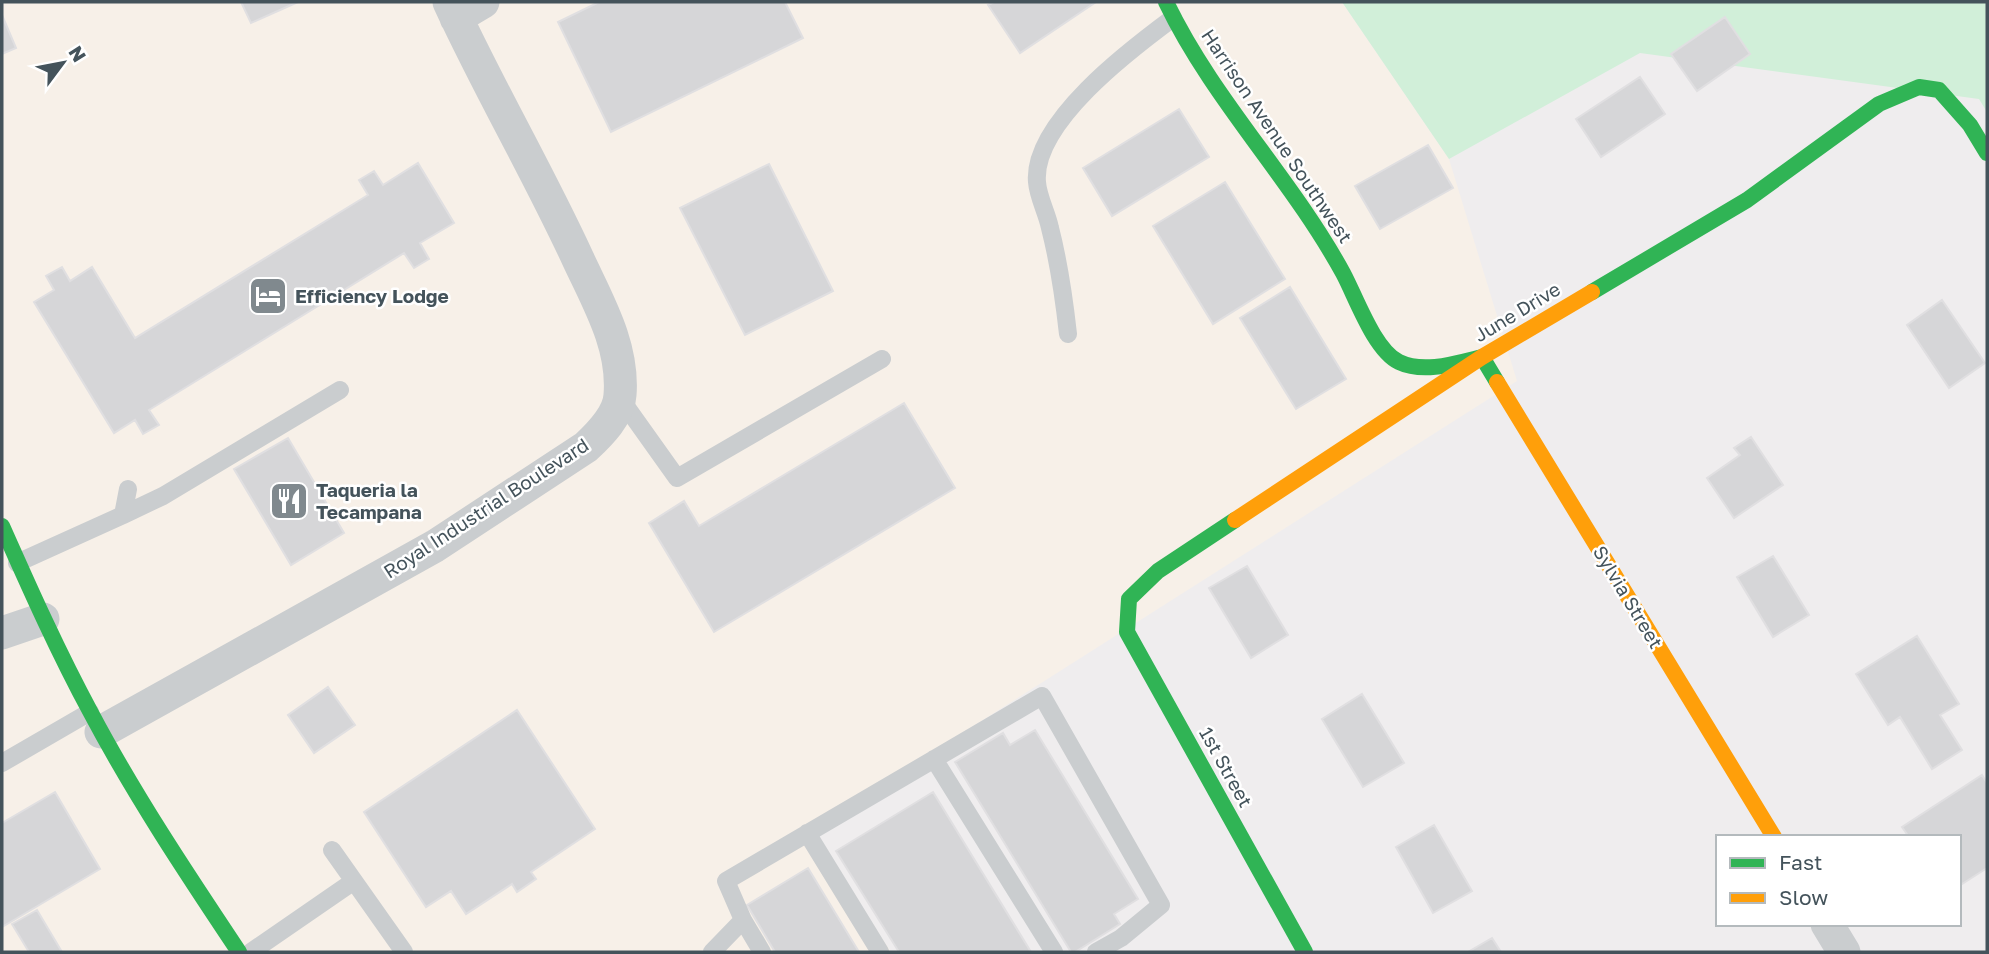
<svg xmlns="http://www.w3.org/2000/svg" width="1989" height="954" viewBox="0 0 1989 954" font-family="'Golos Text',sans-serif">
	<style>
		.commercial { fill: #f7f0e8 }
		.green { fill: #d1efd9 }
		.building { fill: #d6d6d8; stroke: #e0dfe1; stroke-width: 2 }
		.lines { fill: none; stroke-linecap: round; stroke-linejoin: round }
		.lane { stroke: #cacdcf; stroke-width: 18 }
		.street { stroke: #cacdcf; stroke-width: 33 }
		.fast { stroke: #30b455; stroke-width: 16 }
		.slow { stroke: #ff9f0a; stroke-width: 16 }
		.labels { text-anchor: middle; stroke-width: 5; stroke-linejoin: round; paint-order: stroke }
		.street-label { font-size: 19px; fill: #44535b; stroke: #fff }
		.poi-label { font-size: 19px; font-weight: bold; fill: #44535b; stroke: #fff; text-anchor: start }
	</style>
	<rect width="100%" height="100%" fill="#efedee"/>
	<path class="commercial" d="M2 2H1342L1449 159 1517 381 811 829 891 952H2Z"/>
	<path class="green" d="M1342 2H1987V112L1979 99 1640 53 1449 159Z"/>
	<path class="building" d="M241 2H298L251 23Z
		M599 2H785L803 38 611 132 558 22Z
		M994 2H1096L1020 53 988 5Z
		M2 15 16 48 2 54Z
		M1725 17 1750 54 1697 91 1671 54Z
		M1640 77 1665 114 1601 157 1576 119Z
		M1179 109 1209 157 1112 216 1083 168Z
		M1428 145 1453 188 1380 229 1355 186Z
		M418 163 454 223 420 243 429 259 414 268 404 253 149 410 159 425 143 434 135 420 114 433 34 302 54 290 46 276 62 267 70 281 92 267 135 338 368 195 359 180 374 171 383 185Z
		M769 164 833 291 745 335 680 208Z
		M1225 182 1285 279 1213 324 1153 226Z
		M1290 287 1346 379 1296 409 1240 318Z
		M1942 300 1985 363 1949 388 1907 325Z
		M904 403 955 488 714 632 649 523 684 501 699 526Z
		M1751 437 1783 485 1734 518 1707 478 1740 455 1734 448Z
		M288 438 344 533 291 565 234 469Z
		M1773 556 1809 615 1773 637 1737 577Z
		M1247 566 1288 635 1251 658 1209 588Z
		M1917 636 1959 704 1940 715 1962 750 1932 769 1900 717 1888 725 1856 674Z
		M328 687 355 725 314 753 288 715Z
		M1362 694 1404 763 1363 787 1322 719Z
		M517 710 595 829 531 872 536 879 517 892 512 884 466 914 451 891 426 907 364 812Z
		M1035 730 1138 899 1114 914 1120 924 1075 952H1071L955 762 1003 733 1010 745Z
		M1982 775 1987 783V868L1959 886V837H1909L1902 827Z
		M55 792 100 869 2 927V823Z
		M933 792 1031 952H899L836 851Z
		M1434 825 1472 891 1433 913 1396 847Z
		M808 868 859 952H775L747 905Z
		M37 910 62 952H29L12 924Z
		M1492 938 1501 952H1468Z"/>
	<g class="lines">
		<path class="lane" d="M1068 334C1064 298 1059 263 1050 228 1047 213 1038 197 1037 182 1032 123 1131 49 1173 18
			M620 398 677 478 882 359
			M123 515 163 496 340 390
			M17 563 123 515 128 489
			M934 759 1054 952
			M2 763 90 712
			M807 833 880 952
			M332 850 404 952
			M251 952 354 881
			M712 952 743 920
			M762 952 743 920 726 881 1042 696 1161 905 1121 938 1096 952"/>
		<path class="street" d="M456 18 483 2
			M2 633 43 619
			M101 732 435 546 586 447C600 434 619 415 620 395 624 346 598 302 578 259 538 172 489 89 449 2
			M1827 924 1844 952"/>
		<path class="fast" d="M1166 2C1213 100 1291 178 1343 273 1356 297 1374 350 1399 362 1424 374 1457 363 1482 357L1497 382
			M1592 292 1747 200 1879 104 1919 87 1939 90 1970 125 1987 153
			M1235 520 1158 571 1129 599 1127 632 1305 952
			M2 526C30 589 58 652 91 713 135 796 187 874 239 952"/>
		<path class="slow" d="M1497 382 1774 837
			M1235 520 1482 357 1592 292"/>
	</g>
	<defs>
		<symbol id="hotel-square" viewBox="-11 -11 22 22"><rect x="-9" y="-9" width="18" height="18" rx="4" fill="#80898e" stroke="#fff"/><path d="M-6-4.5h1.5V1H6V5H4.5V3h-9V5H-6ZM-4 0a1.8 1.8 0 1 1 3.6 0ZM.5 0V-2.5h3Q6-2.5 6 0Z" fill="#fff"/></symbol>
		<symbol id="restaurant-square" viewBox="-11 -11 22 22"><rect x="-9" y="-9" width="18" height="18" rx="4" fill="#80898e" stroke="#fff"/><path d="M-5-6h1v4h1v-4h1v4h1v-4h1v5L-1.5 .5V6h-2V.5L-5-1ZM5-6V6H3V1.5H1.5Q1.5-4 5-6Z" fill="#fff"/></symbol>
	</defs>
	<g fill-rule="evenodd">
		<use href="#hotel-square" x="246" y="274" width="44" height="44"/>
		<use href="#restaurant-square" x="267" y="479" width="44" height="44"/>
	</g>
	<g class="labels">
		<g class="street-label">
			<text transform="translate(1277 136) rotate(56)" y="7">Harrison Avenue Southwest</text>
			<text transform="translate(1517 312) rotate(-31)" y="7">June Drive</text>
			<text transform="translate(486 508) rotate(-33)" y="7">Royal Industrial Boulevard</text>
			<text transform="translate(1628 597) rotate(59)" y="7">Sylvia Street</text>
			<text transform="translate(1226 767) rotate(61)" y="7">1st Street</text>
		</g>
		<g class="poi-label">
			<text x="295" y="303">Efficiency Lodge</text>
			<text x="316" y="497">Taqueria la<tspan x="316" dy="22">Tecampana</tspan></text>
		</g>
	</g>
	<rect width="1989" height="954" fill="none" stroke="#44535b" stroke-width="7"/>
	<rect x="1716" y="835" width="245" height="91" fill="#ffffff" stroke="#b4babd" stroke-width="2"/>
	<rect x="1730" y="858" width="35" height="10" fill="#30b455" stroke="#b4babd" stroke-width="2"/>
	<text x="1779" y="870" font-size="21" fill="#44535b">Fast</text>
	<rect x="1730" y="893" width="35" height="10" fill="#ff9f0a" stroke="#b4babd" stroke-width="2"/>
	<text x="1779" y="905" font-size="21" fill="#44535b">Slow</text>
	<g transform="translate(63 63) rotate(58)" stroke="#ffffff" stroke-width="5" paint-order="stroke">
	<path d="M0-5L12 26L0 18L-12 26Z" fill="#44535b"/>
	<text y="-10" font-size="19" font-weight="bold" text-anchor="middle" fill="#44535b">N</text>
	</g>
</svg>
